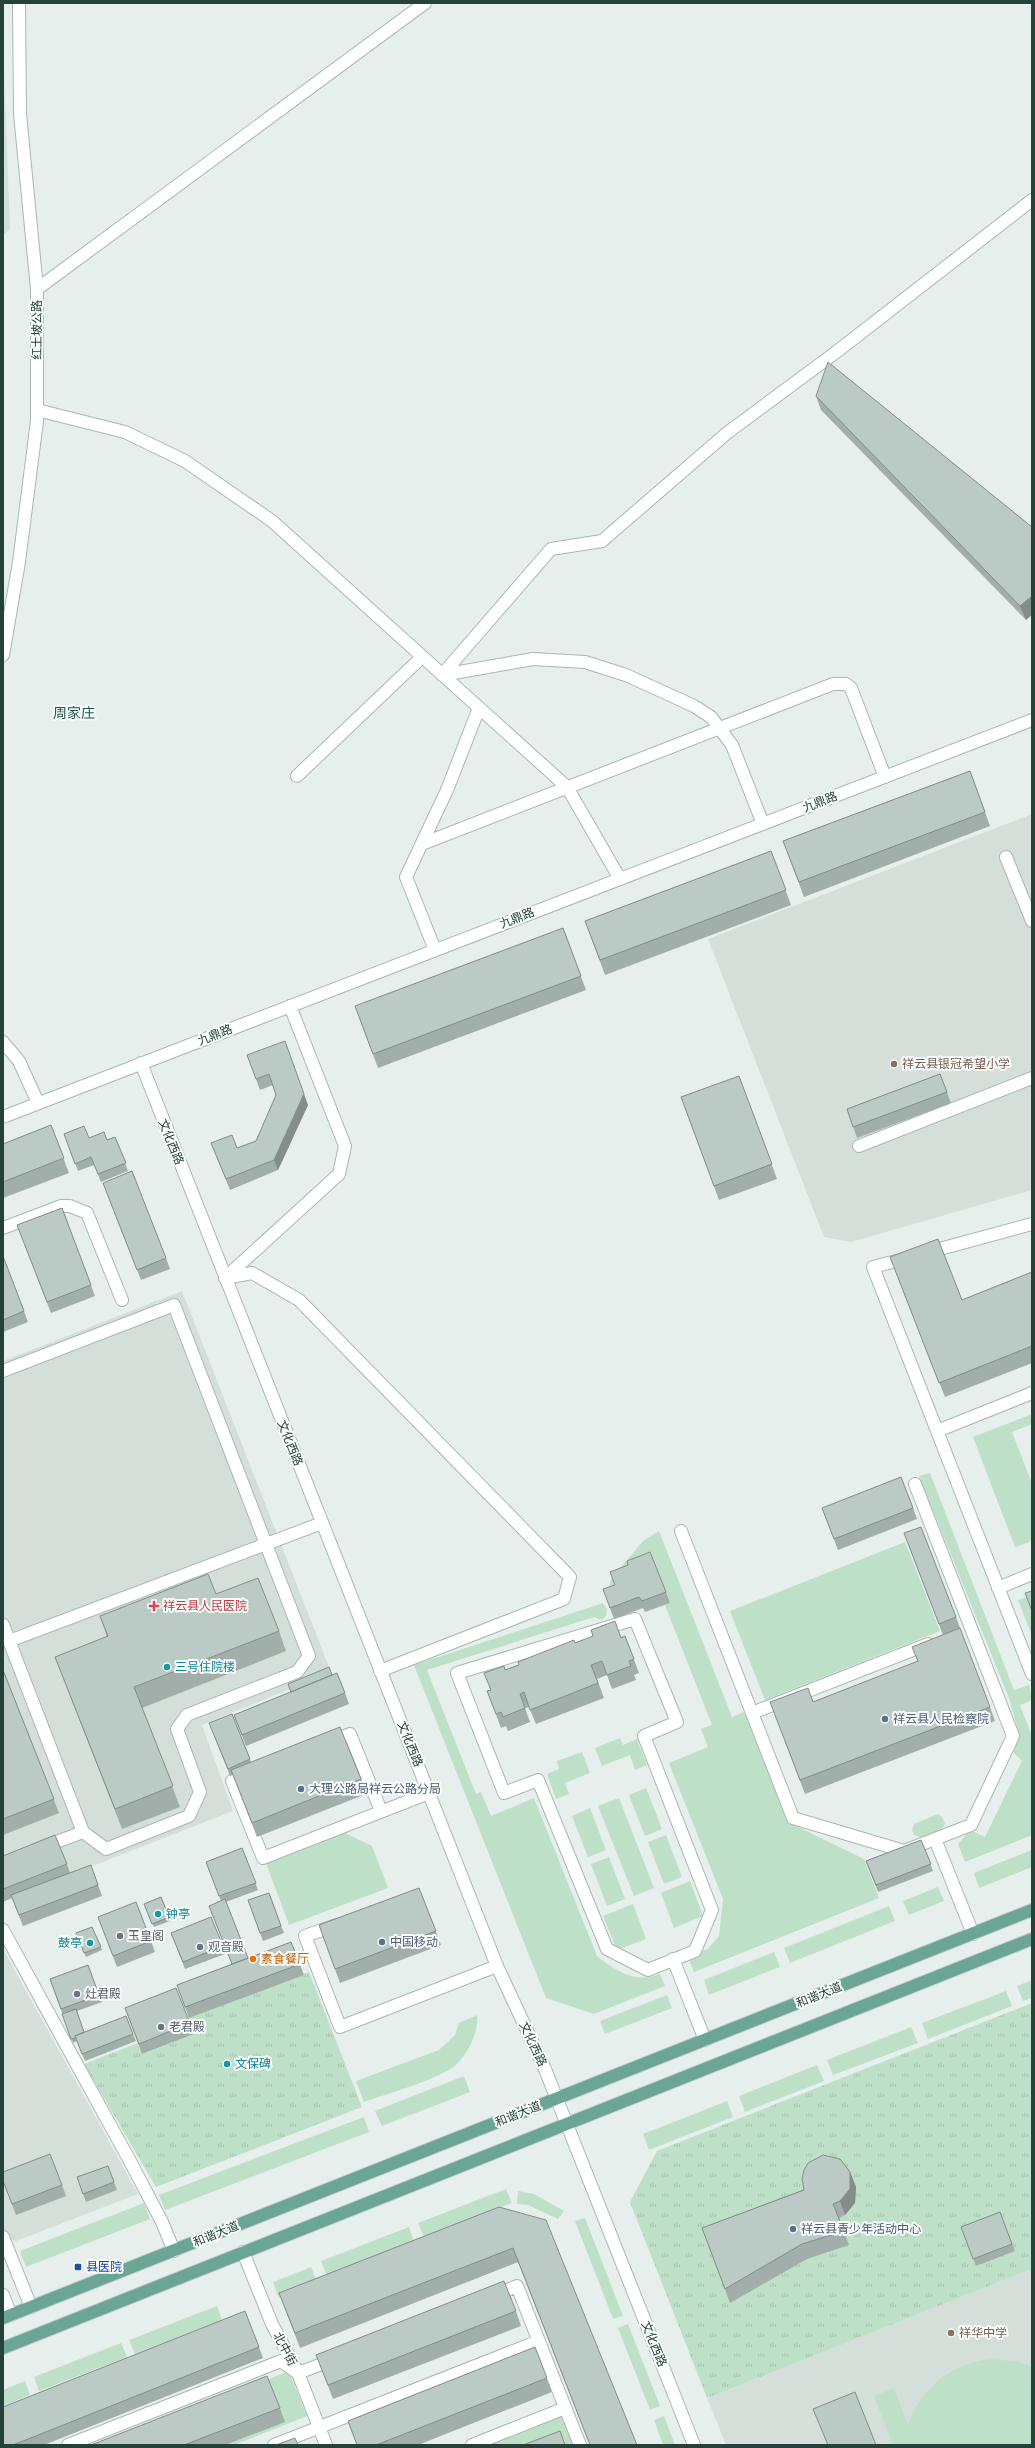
<svg xmlns="http://www.w3.org/2000/svg" width="1035" height="2448" viewBox="0 0 1035 2448" font-family="'Source Sans 3','Noto Sans SC',sans-serif">
	<style>
		.built { fill: #d4dfda }
		.grass { fill: #bfe0c8 }
		.park { fill: url(#park-tufts) }
		.lines { fill: none; stroke-linecap: round; stroke-linejoin: round }
		.service-casing { stroke: #a8b8b2; stroke-width: 14 }
		.minor-casing { stroke: #a8b8b2; stroke-width: 14 }
		.tertiary-casing { stroke: #a8b8b2; stroke-width: 14 }
		.primary-casing { stroke: #c2cac8; stroke-width: 14 }
		.service { stroke: #fff; stroke-width: 12 }
		.minor { stroke: #fff; stroke-width: 12 }
		.tertiary { stroke: #fff; stroke-width: 12 }
		.primary { stroke: #6aa596; stroke-width: 12 }
		.wall { fill: #a1aea9 }
		.shaded-wall { fill: #838d89 }
		.building { fill: #bbcac4; stroke: #838d89 }
		.education-dot { fill: #8d6e63; stroke: #f7fbf9; stroke-width: 1.5 }
		.health-dot { fill: #e0444e; stroke: #f7fbf9; stroke-width: 1.5 }
		.culture-dot { fill: #0f9aa8; stroke: #f7fbf9; stroke-width: 1.5 }
		.service-dot { fill: #5c6f8a; stroke: #f7fbf9; stroke-width: 1.5 }
		.worship-dot { fill: #6b7280; stroke: #f7fbf9; stroke-width: 1.5 }
		.food-dot { fill: #e8710a; stroke: #f7fbf9; stroke-width: 1.5 }
		.transit-dot { fill: #1a4fb4; stroke: #f7fbf9; stroke-width: 1.5 }
		.labels { text-anchor: middle; stroke-width: 4; stroke-linejoin: round; paint-order: stroke }
		.street-label { font-size: 12px; fill: #24423a; stroke: #f7fbf9 }
		.education-label { font-size: 12px; fill: #785e54; stroke: #f7fbf9; text-anchor: start }
		.health-label { font-size: 12px; fill: #be3a42; stroke: #f7fbf9; text-anchor: start }
		.culture-label { font-size: 12px; fill: #0d838f; stroke: #f7fbf9; text-anchor: start }
		.service-label { font-size: 12px; fill: #4e5e75; stroke: #f7fbf9; text-anchor: start }
		.worship-label { font-size: 12px; fill: #5b616d; stroke: #f7fbf9; text-anchor: start }
		.food-label { font-size: 12px; fill: #c56008; stroke: #f7fbf9; text-anchor: start }
		.transit-label { font-size: 12px; fill: #164399; stroke: #f7fbf9; text-anchor: start }
		.quarter-label { font-size: 14px; fill: #1f5548; stroke: #f7fbf9 }
	</style>
	<defs>
		<pattern id="park-tufts" width="24" height="20" patternUnits="userSpaceOnUse"><rect width="24" height="20" fill="#bfe0c8"/><path d="M3 7l-1-3M5 7V3M7 7l1-3M15 17l-1-3M17 17v-4M19 17l1-3" fill="none" stroke="#a4c1ad"/></pattern>
	</defs>
	<rect width="100%" height="100%" fill="#e6efeb"/>
	<path class="built" d="M3 45 10 229 3 235Z
		M1032 814V1190L851 1242 824 1237 708 939Z
		M182 1291 331 1672 202 1725 233 1811 3 1901V1361Z
		M3 1949 138 2194 16 2241 3 2239Z
		M1032 2269V2445H726L707 2398Z"/>
	<path class="grass" d="M1032 1414V1424L1012 1432 1032 1483V1541L1015 1547 973 1437Z
		M930 1473 1014 1690 1029 1685 1032 1700 1020 1705 1032 1736V1835L965 1862 958 1844 970 1830 985 1837 1022 1761 1012 1751 1019 1734 1009 1698 919 1476Z
		M659 1531 732 1717 744 1712 788 1818 796 1826 864 1859 879 1898 694 1972 688 1957 708 1949 719 1936 723 1899 669 1763 708 1747 701 1729 712 1725 665 1605 670 1603 614 1584 619 1596 607 1600 611 1579 643 1541Z
		M905 1542 940 1631 765 1700 730 1611Z
		M1032 1595V1636L1018 1600Z
		M603 1603 607 1609 606 1616 602 1620 594 1617 427 1670 476 1794 481 1792 491 1816 534 1798 597 1956C616 1971 635 1984 660 1974L665 1986 594 2014 546 1998 414 1665Z
		M620 1738 623 1745 637 1739 647 1765 635 1770 630 1755 602 1766 595 1748Z
		M582 1752 590 1773 565 1783 569 1794 556 1799 547 1774 559 1769 557 1761Z
		M646 1788 662 1829 645 1836 629 1795Z
		M619 1798 654 1888 634 1896 598 1806Z
		M590 1808 606 1850 588 1857 572 1816Z
		M938 1814 942 1817 945 1824 940 1833 924 1839 914 1835 912 1830 914 1824Z
		M345 1833 372 1846 388 1888 289 1925 266 1863Z
		M666 1835 682 1877 664 1884 648 1842Z
		M1032 1850V1867L979 1888 974 1873Z
		M609 1857 625 1899 607 1906 591 1864Z
		M690 1881 703 1916 674 1928 661 1893Z
		M938 1887 944 1901 909 1915 903 1901Z
		M633 1904 646 1939 617 1950 603 1916Z
		M889 1906 895 1921 790 1963 784 1948Z
		M774 1952 780 1967 709 1995 704 1980Z
		M1032 1980V1998L1023 2001 1017 1986Z
		M1006 1991 1012 2006 928 2039 922 2023Z
		M667 1995 672 2008 605 2034 600 2021Z
		M477 2015C480 2032 464 2062 449 2070 423 2084 392 2092 364 2102L356 2081 439 2050 455 2035 459 2023Z
		M911 2027 918 2043 833 2075 827 2060Z
		M817 2065 824 2081 745 2112 739 2096Z
		M464 2076 470 2092 382 2126 375 2111Z
		M727 2101 733 2117 649 2150 643 2134Z
		M364 2117 369 2132 165 2210 159 2195Z
		M506 2189 512 2203 424 2237 418 2223Z
		M518 2191 534 2194 564 2211 558 2219 528 2205 517 2204Z
		M144 2203 150 2219 26 2267 20 2251Z
		M585 2218 623 2316 613 2319 575 2221Z
		M409 2227 414 2242 327 2276 321 2261Z
		M311 2267 317 2282 279 2298 273 2282Z
		M217 2306 222 2320 135 2354 129 2340Z
		M628 2324 660 2406 650 2410 618 2328Z
		M121 2343 127 2357 39 2391 34 2377Z
		M992 2359 1020 2362 1032 2367V2445H893L874 2396 894 2388 908 2425C921 2387 952 2363 992 2359Z
		M289 2371 307 2416 234 2445H103Z
		M25 2381 30 2395 3 2406V2390Z
		M563 2414 575 2445H486Z
		M664 2416 675 2445H663L654 2420Z"/>
	<path class="park" d="M309 1972 362 2107 156 2187 84 2064 138 2043 143 2054 194 2034 189 2018Z
		M1032 2003V2269L707 2398 630 2202 657 2151Z"/>
	<g class="lines">
		<defs>
			<path id="service" d="M297 776 422 657
				M1006 857 1032 921
				M859 1146 1032 1078
				M3 1228 61 1206H70L87 1213 122 1300
				M925 1253 1032 1224
				M908 1258 873 1267 1032 1674
				M225 1278 339 1174 345 1146 290 1006
				M3 1371 174 1305 309 1656 297 1672 187 1715 177 1729 200 1792 189 1816 106 1849 83 1832 3 1625
				M937 1431 1032 1393
				M681 1531 793 1818 904 1851 971 1825 1013 1736 915 1484
				M998 1588 1032 1574
				M635 1619 677 1722 644 1736 712 1910 695 1951 648 1970 607 1949 538 1780 504 1793 457 1673Z
				M9 1641 322 1523
				M752 1713 928 1644
				M330 1742 350 1734 381 1811
				M249 1774 232 1781 263 1858 429 1793
				M935 1839 973 1934
				M43 1847 83 1832
				M336 1925 305 1936 340 2027 497 1966
				M673 1959 705 2040
				M3 2237 31 2307
				M3 2295 11 2315
				M493 2296 517 2286 580 2445
				M68 2445 281 2361 298 2373 335 2359
				M274 2445 539 2341
				M472 2445 565 2408"/>
			<path id="minor" d="M37 289 425 3
				M37 410 125 432 185 461 272 521 567 787 620 879
				M3 655 19 562 37 421V289L20 114 19 3
				M763 824 732 745 711 717 694 706 626 675 585 662 533 659 442 675 551 549 602 541 727 433 835 353 1032 200
				M422 844 833 684H846L851 688 885 777
				M435 950 406 877 447 790 479 708
				M3 1042 19 1061 38 1103
				M225 1278 252 1273 299 1300 570 1577 564 1599 380 1671
				M3 1930 131 2163 162 2222 174 2251
				M243 2252 272 2324 298 2373 326 2445"/>
			<path id="tertiary" d="M141 1063 497 1966 545 2069 694 2445
				M3 1117 1032 720"/>
			<path id="primary" d="M3 2318 1032 1910
				M3 2348 1032 1939"/>
		</defs>
		<use href="#service" class="service-casing"/>
		<use href="#minor" class="minor-casing"/>
		<use href="#tertiary" class="tertiary-casing"/>
		<use href="#primary" class="primary-casing"/>
		<use href="#service" class="service"/>
		<use href="#minor" class="minor"/>
		<use href="#tertiary" class="tertiary"/>
		<use href="#primary" class="primary"/>
	</g>
	<path class="wall" d="M816 396 1032 527 1026 620 821 410Z
		M970 771 990 826 804 897 783 841Z
		M771 851 791 905 605 975 585 921Z
		M563 928 586 990 378 1068 355 1006Z
		M247 1055 308 1105 278 1170 230 1190 211 1143 237 1148 256 1141 276 1095 273 1085 260 1090Z
		M940 1074 951 1103 857 1138 847 1109Z
		M739 1076 777 1179 719 1200 681 1097Z
		M51 1125 69 1173 3 1198V1144Z
		M64 1134 107 1140 115 1137 128 1171 101 1182 94 1165 78 1171Z
		M107 1194 166 1258 170 1269 141 1280Z
		M62 1208 95 1296 51 1313 17 1225Z
		M3 1256 28 1322 3 1332Z
		M890 1257 962 1300 1032 1272V1363L945 1397Z
		M822 1508H913L917 1519 838 1550Z
		M908 1544 956 1617 960 1628 943 1635Z
		M603 1589 666 1592 670 1603 645 1612 643 1608 614 1619Z
		M216 1594 279 1631 286 1651 142 1708 180 1807 122 1829 55 1657 107 1637 100 1616Z
		M625 1636 639 1673 634 1675 636 1680 612 1689 607 1675 597 1679 604 1698 536 1724 529 1707 525 1708 530 1722 508 1731 506 1726 501 1728 487 1691 490 1690 505 1670 575 1643 621 1638Z
		M3 1670 59 1813 3 1835Z
		M332 1675 345 1693 349 1704 246 1746 234 1715 291 1692 288 1684Z
		M770 1702H813L990 1707 995 1721 805 1794Z
		M232 1714 251 1762 361 1779 366 1794 257 1837 233 1775 230 1776 212 1730Z
		M921 1840 933 1871 878 1892 866 1861Z
		M242 1848 258 1890 226 1902 248 1958 291 1942 304 1975 189 2018 177 1985 232 1964 221 1901 206 1862Z
		M3 1856 67 1864 70 1873 91 1865 102 1896 23 1926 12 1898 3 1902Z
		M419 1888 441 1945 340 1983 319 1925Z
		M269 1893 284 1933 263 1941 248 1900Z
		M161 1897 170 1921 154 1927 144 1904Z
		M98 1917 151 1941 155 1952 117 1967Z
		M211 1917 225 1954 185 1969 171 1933Z
		M92 1927 102 1950 86 1957 76 1933Z
		M88 1965 102 2002 77 2011 84 2032 126 2016 136 2041 85 2061 77 2041 73 2043 50 1979Z
		M129 2019 190 2023 194 2034 142 2054Z
		M108 2166 117 2190 86 2202 77 2177Z
		M850 2172 856 2187 855 2203 845 2215 839 2218 849 2245 807 2259 730 2303 702 2228Z
		M3 2181 62 2185 66 2196 16 2215Z
		M499 2207 637 2445H590L518 2262 300 2348 279 2293Z
		M1000 2212 1015 2251 976 2266 961 2227Z
		M516 2311 521 2326 333 2399 316 2355Z
		M259 2347 263 2358 44 2445H3Z
		M535 2347 552 2392 418 2445H357L348 2421Z
		M280 2408 285 2422 225 2445H91Z"/>
	<path class="shaded-wall" d="M1032 596V615L1026 620 1020 606Z
		M285 1041 308 1105 278 1170 274 1160Z
		M850 2172 856 2187 855 2203 845 2215 840 2201Z"/>
	<path class="building" d="M828 362 1032 527V596L1020 606 816 396Z
		M970 771 985 812 799 882 783 841Z
		M771 851 786 890 600 960 585 921Z
		M563 928 581 976 373 1054 355 1006Z
		M285 1041 304 1094 274 1160 226 1179 211 1143 232 1135 237 1148 256 1141 276 1095 269 1074 256 1079 247 1055Z
		M940 1074 947 1092 853 1127 847 1109Z
		M739 1076 772 1164 714 1186 681 1097Z
		M51 1125 64 1158 3 1182V1144Z
		M84 1126 89 1138 104 1132 107 1140 115 1137 126 1163 98 1174 91 1157 75 1164 64 1134Z
		M132 1171 166 1258 137 1270 103 1183Z
		M62 1208 91 1285 47 1302 17 1225Z
		M938 1239 962 1300 1032 1272V1346L939 1383 890 1257Z
		M3 1256 24 1311 3 1320Z
		M901 1477 913 1508 834 1539 822 1508Z
		M921 1527 956 1617 939 1624 904 1533Z
		M650 1552 666 1592 642 1601 639 1597 610 1608 603 1589 615 1585 610 1572 628 1565 627 1561Z
		M208 1574 216 1594 258 1578 279 1631 134 1687 173 1786 115 1809 55 1657 108 1636 100 1616Z
		M1032 1591V1611L1025 1593Z
		M615 1621 621 1638 625 1636 634 1659 629 1661 631 1666 607 1675 602 1661 591 1665 598 1683 530 1710 524 1692 520 1694 525 1708 503 1717 501 1712 496 1714 487 1691 491 1690 484 1673 504 1666 505 1670 519 1665 518 1662 574 1640 575 1643 593 1636 591 1630Z
		M960 1628 990 1707 800 1780 770 1702 808 1688 813 1702 918 1661 912 1647Z
		M329 1667 332 1675 291 1692 288 1684Z
		M3 1670 54 1799 3 1819Z
		M337 1673 345 1693 242 1735 234 1715Z
		M232 1714 250 1759 228 1769 209 1723Z
		M340 1727 361 1779 252 1823 231 1770Z
		M55 1835 67 1864 3 1889V1856Z
		M921 1840 931 1864 876 1885 866 1861Z
		M242 1848 256 1883 219 1896 206 1862Z
		M91 1865 98 1885 19 1915 11 1895Z
		M419 1888 436 1931 335 1969 319 1925Z
		M269 1893 281 1926 260 1933 248 1900Z
		M161 1897 169 1917 152 1924 144 1904Z
		M225 1899 248 1958 232 1964 209 1906Z
		M136 1902 151 1941 113 1956 98 1917Z
		M211 1917 223 1946 183 1962 171 1933Z
		M92 1927 101 1947 84 1953 76 1933Z
		M291 1942 300 1964 185 2007 177 1985Z
		M88 1965 99 1995 61 2009 50 1979Z
		M176 1988 190 2023 139 2044 125 2008Z
		M76 2009 84 2032 75 2036 76 2038 71 2039 62 2014Z
		M126 2016 133 2034 82 2054 75 2036Z
		M50 2154 62 2185 12 2204 3 2181V2172Z
		M823 2155 840 2159 850 2172V2189L840 2201 833 2204 844 2231 802 2244 725 2289 702 2228 804 2190 802 2179 804 2170 808 2163Z
		M108 2166 114 2182 83 2194 77 2177Z
		M499 2207 546 2220 637 2445H590L513 2248 295 2333 279 2293Z
		M1000 2212 1012 2244 973 2259 961 2227Z
		M504 2281 516 2311 328 2385 316 2355Z
		M245 2311 259 2347 13 2445H3V2407Z
		M535 2347 547 2378 376 2445H357L348 2421Z
		M267 2376 280 2408 184 2445H91Z
		M855 2392 876 2445H828L813 2409Z
		M560 2431 565 2445H523Z
		M295 2438 298 2445H276Z"/>
	<g class="education-dot">
		<circle cx="894" cy="1064" r="4"/>
		<circle cx="951" cy="2333" r="4"/>
	</g>
	<path class="health-dot" d="M152 1600h4v4h4v4h-4v4h-4v-4h-4v-4h4z"/>
	<g class="culture-dot">
		<circle cx="167" cy="1667" r="4"/>
		<circle cx="158" cy="1914" r="4"/>
		<circle cx="90" cy="1943" r="4"/>
		<circle cx="227" cy="2064" r="4"/>
	</g>
	<g class="service-dot">
		<circle cx="885" cy="1719" r="4"/>
		<circle cx="301" cy="1789" r="4"/>
		<circle cx="382" cy="1942" r="4"/>
		<circle cx="793" cy="2229" r="4"/>
	</g>
	<g class="worship-dot">
		<circle cx="120" cy="1936" r="4"/>
		<circle cx="200" cy="1947" r="4"/>
		<circle cx="77" cy="1994" r="4"/>
		<circle cx="161" cy="2027" r="4"/>
	</g>
	<circle class="food-dot" cx="253" cy="1959" r="4"/>
	<rect class="transit-dot" x="74" y="2263" width="8" height="8" rx="2"/>
	<g class="labels">
		<g class="street-label">
			<text transform="translate(37 330) rotate(-90)" y="4">红土坡公路</text>
			<text transform="translate(820 802) rotate(-21)" y="4">九鼎路</text>
			<text transform="translate(517 918) rotate(-21)" y="4">九鼎路</text>
			<text transform="translate(215 1035) rotate(-21)" y="4">九鼎路</text>
			<text transform="translate(171 1142) rotate(68)" y="4">文化西路</text>
			<text transform="translate(290 1443) rotate(68)" y="4">文化西路</text>
			<text transform="translate(410 1744) rotate(68)" y="4">文化西路</text>
			<text transform="translate(819 1995) rotate(-22)" y="4">和谐大道</text>
			<text transform="translate(533 2044) rotate(65)" y="4">文化西路</text>
			<text transform="translate(518 2114) rotate(-22)" y="4">和谐大道</text>
			<text transform="translate(216 2234) rotate(-22)" y="4">和谐大道</text>
			<text transform="translate(654 2344) rotate(68)" y="4">文化西路</text>
			<text transform="translate(285 2349) rotate(62)" y="4">北中街</text>
		</g>
		<g class="education-label">
			<text x="902" y="1068">祥云县银冠希望小学</text>
			<text x="959" y="2337">祥华中学</text>
		</g>
		<g class="health-label">
			<text x="163" y="1610">祥云县人民医院</text>
		</g>
		<g class="culture-label">
			<text x="175" y="1671">三号住院楼</text>
			<text x="166" y="1918">钟亭</text>
			<text x="82" y="1947" text-anchor="end">鼓亭</text>
			<text x="235" y="2068">文保碑</text>
		</g>
		<g class="service-label">
			<text x="893" y="1723">祥云县人民检察院</text>
			<text x="309" y="1793">大理公路局祥云公路分局</text>
			<text x="390" y="1946">中国移动</text>
			<text x="801" y="2233">祥云县青少年活动中心</text>
		</g>
		<g class="worship-label">
			<text x="128" y="1940">玉皇阁</text>
			<text x="208" y="1951">观音殿</text>
			<text x="85" y="1998">灶君殿</text>
			<text x="169" y="2031">老君殿</text>
		</g>
		<g class="food-label">
			<text x="261" y="1963">素食餐厅</text>
		</g>
		<g class="transit-label">
			<text x="86" y="2271">县医院</text>
		</g>
		<g class="quarter-label">
			<text x="74" y="718">周家庄</text>
		</g>
	</g>
	<rect width="1035" height="2448" fill="none" stroke="#24423a" stroke-width="8"/>
</svg>
